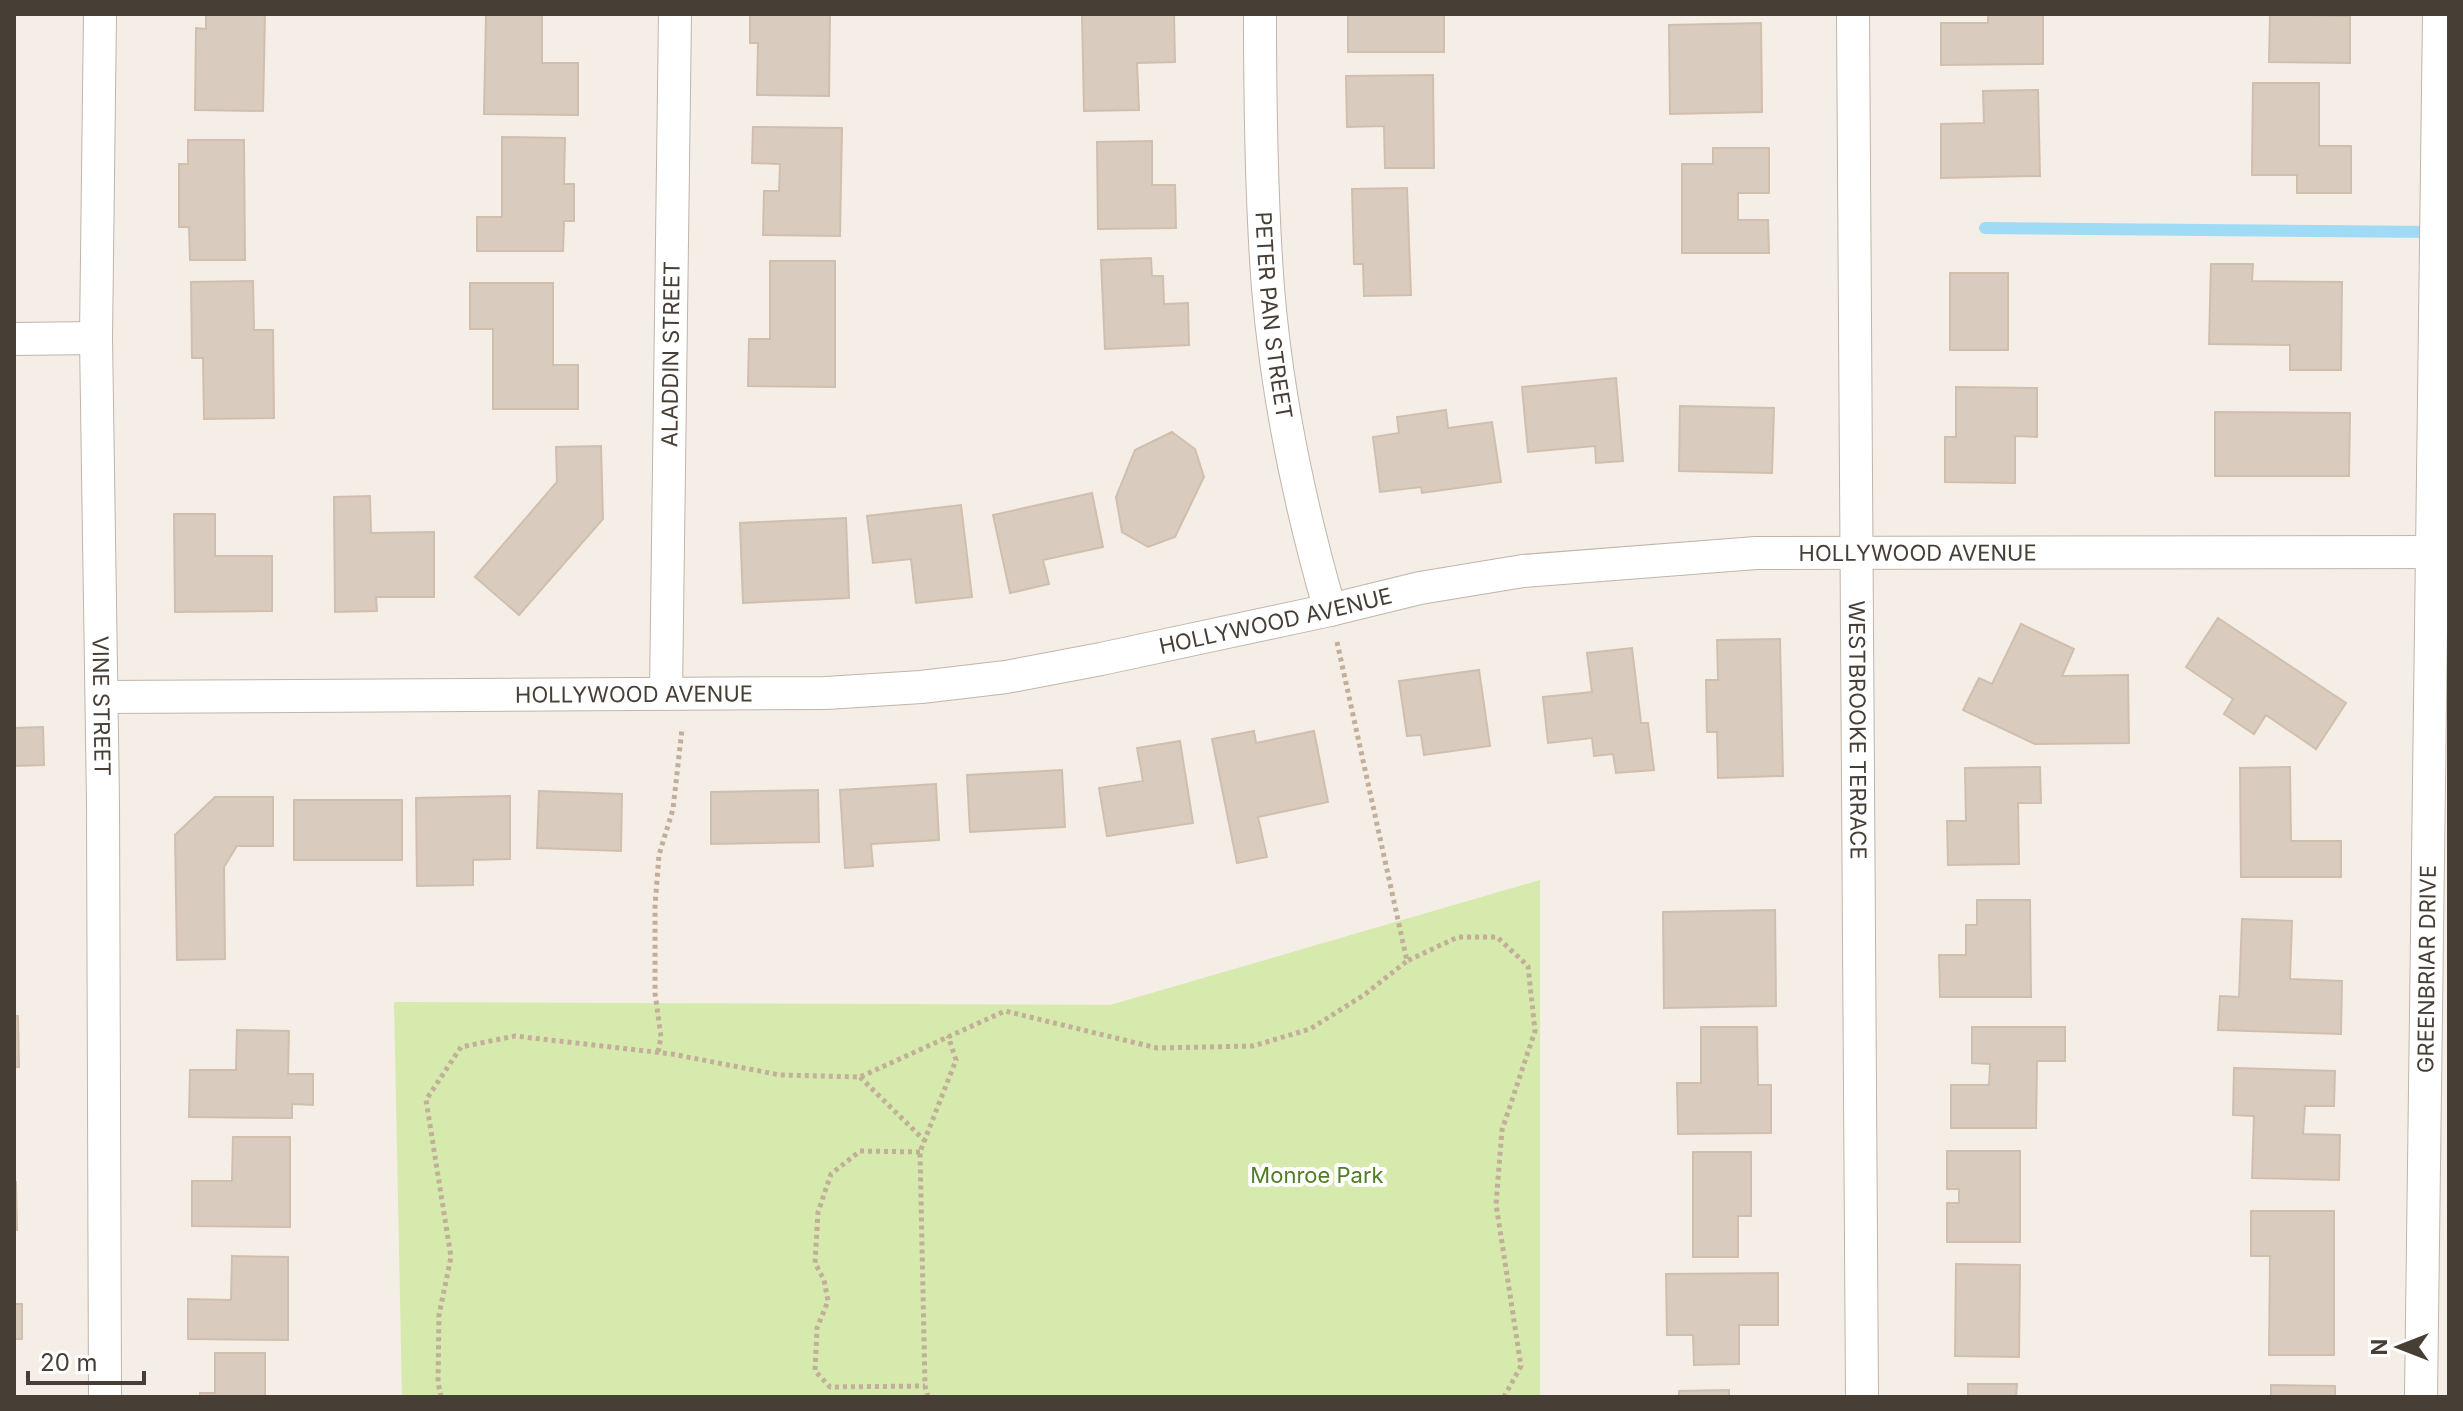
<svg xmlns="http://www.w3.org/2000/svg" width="2463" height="1411" viewBox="0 0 2463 1411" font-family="Inter,sans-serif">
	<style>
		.green { fill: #d6eaad }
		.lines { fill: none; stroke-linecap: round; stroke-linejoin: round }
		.stream { stroke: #9fdbf4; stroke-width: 12 }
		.building { fill: #d9cbbe; stroke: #d1bfae; stroke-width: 2 }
		.street-casing { stroke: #c0b5a8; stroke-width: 34 }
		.path { stroke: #c2ae99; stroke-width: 5; stroke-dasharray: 4 4; stroke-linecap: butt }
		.street { stroke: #fff; stroke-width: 32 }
		.labels { text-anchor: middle; stroke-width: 8; stroke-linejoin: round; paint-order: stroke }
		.street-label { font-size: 22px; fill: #473e35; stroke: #fff }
		.park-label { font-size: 22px; fill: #507c25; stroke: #fff }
	</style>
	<rect width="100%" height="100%" fill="#f4eee6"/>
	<path class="green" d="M1540 880V1397H402L394 1002 1110 1005Z"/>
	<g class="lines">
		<path class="stream" d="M1985 228 2434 232"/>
	</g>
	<path class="building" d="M206 14H265L263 111 195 110 196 28 206 29Z
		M486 14H542V63H578V115L484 114Z
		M750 14H830L829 96 757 95 758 43H750Z
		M1082 14H1174L1175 62 1137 63 1139 110 1084 111Z
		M1348 14H1444V52H1348Z
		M1988 14H2043V64L1941 65V23H1988Z
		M2270 14 2350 16V63L2269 62Z
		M1761 23 1762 112 1670 114 1669 25Z
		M1433 75 1434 168H1385L1384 126 1347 127 1346 76Z
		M2253 83H2319V146H2351V193H2297V175H2252Z
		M2038 90 2040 176 1941 178V124L1984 123 1983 91Z
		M753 127 842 128 840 236 763 235 764 191H779L780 164 752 163Z
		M502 137 565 138 564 184H574V221H564L563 251H477V217H502Z
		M188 140H244L245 260H190L189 227H179V164H188Z
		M1152 141V185H1175L1176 228 1098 229 1097 142Z
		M1713 148H1769V193H1738V220H1768L1769 253H1682V164H1713Z
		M1407 188 1411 295 1364 296 1363 264H1354L1352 189Z
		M1151 258 1152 276H1163L1164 304 1188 303 1189 345 1105 349 1101 260Z
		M770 261H835V387L748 386 749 339H770Z
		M2211 264H2253L2252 281 2342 282 2341 370H2290V345L2209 344Z
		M1950 273H2008V350H1950Z
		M253 281 254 330H273L274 418 204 419 203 358H192L191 282Z
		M470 283H553V365H578V409H493V329H470Z
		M1616 378 1623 461 1596 463 1595 446 1528 452 1522 387Z
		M1956 387 2037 388V437L2015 436V483L1945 482V437H1956Z
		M1680 406 1774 408 1772 473 1679 471Z
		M1446 410 1448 428 1492 422 1501 482 1422 493 1421 487 1380 492 1373 437 1399 433 1397 417Z
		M2215 412 2350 413 2349 476H2215Z
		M1172 432 1195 449 1204 477 1175 537 1148 547 1122 532 1116 497 1135 450Z
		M601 446 603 519 519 615 475 577 557 482 556 447Z
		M1092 493 1103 547 1043 560 1049 584 1010 593 993 515Z
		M370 496 371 533 434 532V597H376L377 611 335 612 334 497Z
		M961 505 972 597 916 603 911 559 873 563 867 516Z
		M174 514H215V556H272V611L175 612Z
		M846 518 849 598 743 603 740 523Z
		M2218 618 2346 703 2316 749 2266 715 2254 734 2224 714 2233 699 2186 667Z
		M2021 624 2074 649 2062 676 2128 675 2129 743 2035 744 1963 710 1979 678 1992 684Z
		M1780 639 1783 776 1718 778 1717 732H1707L1706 680H1718L1717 640Z
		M1632 648 1641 723H1648L1654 770 1616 773 1613 754 1594 756 1592 738 1548 743 1543 697 1592 692 1587 653Z
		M1479 670 1490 746 1424 755 1421 735 1407 736 1399 681Z
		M43 727 44 765 14 766V728Z
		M1254 731 1256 743 1314 731 1328 802 1258 817 1267 857 1237 863 1212 739Z
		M1180 741 1193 823 1107 836 1099 788 1143 781 1137 748Z
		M2040 767 2041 803H2018L2019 864 1948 865 1947 821H1966L1965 768Z
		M2290 767 2291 841H2341V877H2241L2240 768Z
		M1062 770 1065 827 970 832 967 775Z
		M936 784 939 840 871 844 873 866 845 868 840 790Z
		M818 790 819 842 711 844V792Z
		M539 791 622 794 621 851 537 848Z
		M510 796V859L473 860V885L417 886 416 798Z
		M215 797H273V846H237L224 867 225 959 177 960 175 835Z
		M294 800H402V860H294Z
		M1977 900H2030L2031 997H1940L1939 955H1966V925H1977Z
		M1775 910 1776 1006 1664 1008 1663 912Z
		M2242 919 2292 921 2290 979 2342 981 2341 1034 2218 1030 2220 996 2239 997Z
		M14 1016H18L19 1067H14Z
		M1701 1027H1757L1758 1085H1771V1133L1678 1134 1677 1083H1701Z
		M1972 1027H2065V1061H2037L2036 1128H1951V1085H1989L1990 1064 1972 1063Z
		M237 1030 289 1031 288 1074H313V1105L292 1104V1118L189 1117 190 1070H236Z
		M2234 1068 2335 1071 2334 1106H2305L2303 1134 2340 1135 2339 1180 2252 1178 2254 1116 2233 1115Z
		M233 1137H290V1227L192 1226V1181H232Z
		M1947 1151H2020V1242H1947V1203H1959V1189H1947Z
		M1693 1152H1751V1216H1738V1257H1693Z
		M14 1182H16L17 1230H14Z
		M2251 1211H2334V1355H2269L2270 1256H2251Z
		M232 1256 288 1257V1340L188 1339V1299L231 1300Z
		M1956 1264 2020 1265 2019 1357 1955 1356Z
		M1778 1273V1325H1739V1364L1694 1365 1693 1335H1667L1666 1274Z
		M14 1304H22V1339H14Z
		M215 1353H265V1397H200V1393H215Z
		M1968 1384H2017L2016 1397H1968Z
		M2271 1385 2335 1386V1397H2271Z
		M1729 1390V1397H1679V1391Z"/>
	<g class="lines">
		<defs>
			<g id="street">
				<path id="s1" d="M100 14 96 338 103 802 105 1397"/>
				<path id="s2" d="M1260 14C1260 105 1261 197 1268 288 1277 397 1300 506 1330 610"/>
				<path id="s3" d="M1853 14 1862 1397"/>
				<path d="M14 339 96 338"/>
				<path id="s4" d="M666 694 675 14"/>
				<path id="s5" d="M102 697 826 693 921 687 1006 677 1101 659 1330 610 1420 588 1523 571 1756 553 2449 552"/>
				<path id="s6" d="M2421 1397 2439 14"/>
			</g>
		</defs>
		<use href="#street" class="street-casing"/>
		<path class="path" d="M1337 642 1407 961 1458 937H1497L1528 966 1535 1031 1502 1130 1496 1204 1521 1366 1504 1397
			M658 1052 661 1037 655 993V906L659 855 673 809 682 729
			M860 1077 925 1141
			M920 1152 860 1151 831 1174 818 1212 815 1263 824 1280 828 1301 817 1328 815 1371 830 1387 925 1386
			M441 1397 438 1382 439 1315 451 1257 426 1100 461 1047 515 1036 672 1054 780 1075 860 1077 1005 1011 1157 1048 1253 1046 1310 1029 1364 995 1407 961
			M928 1397 925 1386 920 1152 956 1060 948 1036"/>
		<use href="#street" class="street"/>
	</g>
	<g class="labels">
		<g class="street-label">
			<text dy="8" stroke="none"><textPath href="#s2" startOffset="302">PETER PAN STREET</textPath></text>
			<text dy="8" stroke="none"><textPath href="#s4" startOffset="340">ALADDIN STREET</textPath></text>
			<text dy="8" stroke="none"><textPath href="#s5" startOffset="1828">HOLLYWOOD AVENUE</textPath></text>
			<text dy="8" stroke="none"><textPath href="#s5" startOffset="1180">HOLLYWOOD AVENUE</textPath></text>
			<text dy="8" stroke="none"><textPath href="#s5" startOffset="532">HOLLYWOOD AVENUE</textPath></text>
			<text dy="8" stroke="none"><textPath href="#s1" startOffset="692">VINE STREET</textPath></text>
			<text dy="8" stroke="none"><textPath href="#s3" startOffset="716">WESTBROOKE TERRACE</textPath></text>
			<text dy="8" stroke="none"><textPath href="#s6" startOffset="428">GREENBRIAR DRIVE</textPath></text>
		</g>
		<g class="park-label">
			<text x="1317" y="1183">Monroe Park</text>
		</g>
	</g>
	<rect width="2463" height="1411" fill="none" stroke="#473e35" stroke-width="32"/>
	<g transform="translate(2399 1347) rotate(270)" stroke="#ffffff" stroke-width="6" paint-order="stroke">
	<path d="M0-6L14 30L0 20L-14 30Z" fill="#473e35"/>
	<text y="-12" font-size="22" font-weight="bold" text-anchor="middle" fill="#473e35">N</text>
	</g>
	<path d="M28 1371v12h116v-12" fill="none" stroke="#473e35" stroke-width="4"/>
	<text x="40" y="1371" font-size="24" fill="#473e35" stroke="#ffffff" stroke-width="6" paint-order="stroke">20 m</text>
</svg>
